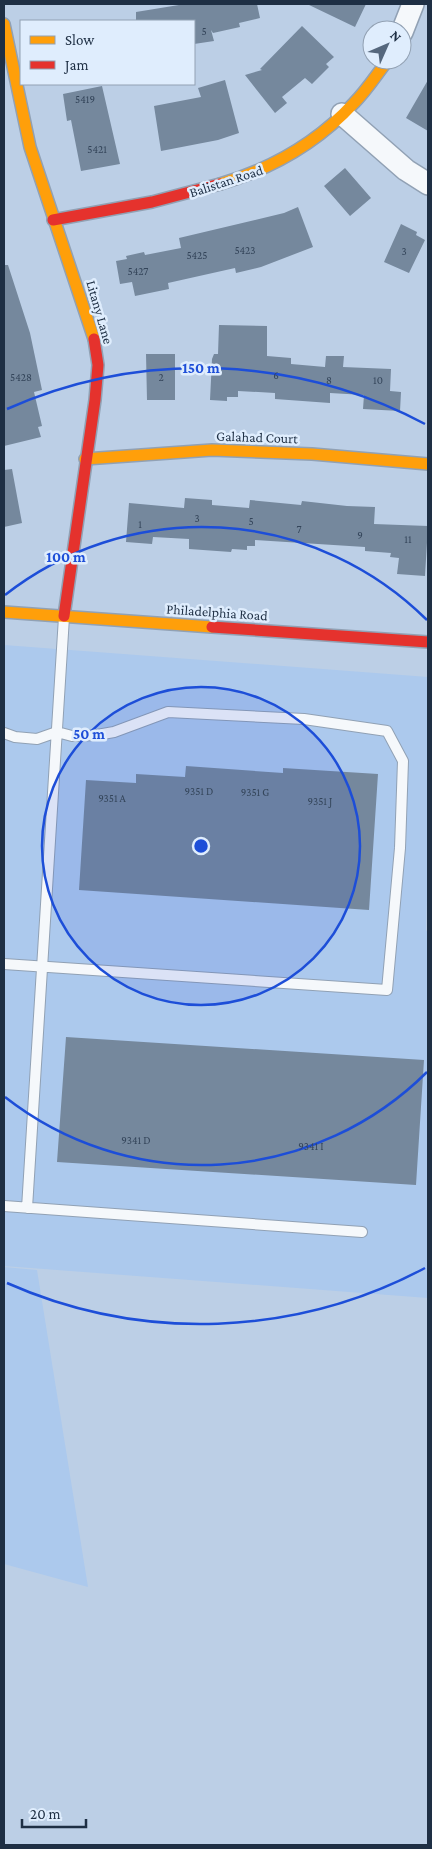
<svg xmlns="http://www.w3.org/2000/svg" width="432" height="1849" viewBox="0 0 432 1849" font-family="'Crimson Pro',serif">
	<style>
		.built { fill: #acc9ed }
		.building { fill: #75889d }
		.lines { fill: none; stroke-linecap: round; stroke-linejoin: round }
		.lane-casing { stroke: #91a1b4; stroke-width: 12 }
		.street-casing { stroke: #91a1b4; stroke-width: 24 }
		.slow-casing { stroke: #91a1b4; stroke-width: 14 }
		.jam-casing { stroke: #91a1b4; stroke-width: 14 }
		.lane { stroke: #f5f8fb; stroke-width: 10 }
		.street { stroke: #f5f8fb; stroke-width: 21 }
		.slow { stroke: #ff9f0a; stroke-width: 11 }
		.jam { stroke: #e5322d; stroke-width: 11 }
		.ring { fill: none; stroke: #1d4ed8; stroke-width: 2.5 }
		.labels { text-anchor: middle; stroke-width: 5; stroke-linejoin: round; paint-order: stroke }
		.number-label { font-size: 11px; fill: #34455a }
		.street-label { font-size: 14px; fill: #1e2f44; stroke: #dfedfd }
		.centre { fill: #1d4ed8; stroke: #dfedfd; stroke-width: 2.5 }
		.ring-label { font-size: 15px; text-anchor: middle; font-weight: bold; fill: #1d4ed8; stroke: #dfedfd; stroke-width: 5; stroke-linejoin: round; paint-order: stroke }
	</style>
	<rect width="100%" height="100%" fill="#bccfe6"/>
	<path class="built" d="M4 645 428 677V868L426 930 428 933V1298L4 1266Z
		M4 1267 37 1270 88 1587 4 1564Z"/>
	<path class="building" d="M185 4H257L260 18 239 23 240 27 213 33 211 30 214 41 194 44V21H136V12Z
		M307 4H366L355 27Z
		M302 26 334 57 326 64 329 67 312 84 305 78 282 97 287 103 275 113 245 75 262 70 260 69Z
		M225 80 239 133 218 140 161 151 154 106 201 97 198 88Z
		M428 80V131L406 118Z
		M102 86 120 164 81 171 71 120 67 121 63 94Z
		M345 168 371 198 350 216 324 186Z
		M298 207 313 247 261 267 236 273 235 268 168 283 169 289 135 296 132 282 120 284 116 261 127 259 126 256 144 252 145 255 181 248 179 238 284 213Z
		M401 224 417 232 416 235 425 240 409 273 384 262Z
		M4 265H8L30 333 42 390 34 392 42 426 38 427 41 437 4 446Z
		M219 325 267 326V356L291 358V364L325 367 326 356H344L343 367 391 369 390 391 401 392 400 411 363 409 364 395 330 393V403L275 399V393L238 391V397H227V401L210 400 212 359 214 354H218Z
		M146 354H175V400H147Z
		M12 469 22 523 4 527V470Z
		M185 498 212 500V505L249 508 250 500 301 505 302 501 347 506 375 507 374 524 428 526 425 576 397 574 399 558 390 557 391 553 365 551V547L255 540V546H247V550L232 549 231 552 189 549V539L153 537 152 544 126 542 129 503 184 508Z
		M186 766 283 773V768L378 774 369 910 79 890 86 780 136 783V774L185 777Z
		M66 1037 424 1060 416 1185 57 1162Z"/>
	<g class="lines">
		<defs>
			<path id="lane" d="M4 733 15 737 37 739 57 732 72 736 97 735 114 732 168 712 304 719 387 731 403 761 400 848 387 990 4 964
				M4 1206 362 1232
				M27 1208 64 617"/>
			<path id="street" d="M402 32 413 4
				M342 114 406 170 428 184"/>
			<path id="slow" d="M4 24 30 147 94 339
				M220 184C271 169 318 142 354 103 367 90 377 74 388 60
				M85 459 212 450 312 454 428 464
				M4 612 212 627"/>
			<path id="jam" d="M53 220 152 202 220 184
				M64 616 95 400 98 365 94 339
				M212 627 428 642"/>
		</defs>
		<use href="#lane" class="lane-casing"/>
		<use href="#street" class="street-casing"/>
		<use href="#slow" class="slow-casing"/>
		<use href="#jam" class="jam-casing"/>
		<use href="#lane" class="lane"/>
		<use href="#street" class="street"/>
		<use href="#slow" class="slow"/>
		<use href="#jam" class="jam"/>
	</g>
	<circle cx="201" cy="846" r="159" fill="#1d4ed8" fill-opacity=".12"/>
	<g class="ring">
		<circle cx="201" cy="846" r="159"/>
		<path d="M427 1072A319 319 0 0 1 5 1097M5 595A319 319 0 0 1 427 620"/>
		<path d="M425 1268A478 478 0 0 1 7 1283M7 409A478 478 0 0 1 425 424"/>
	</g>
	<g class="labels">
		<g class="number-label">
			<text x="204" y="35">5</text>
			<text x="85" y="103">5419</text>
			<text x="97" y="153">5421</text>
			<text x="245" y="254">5423</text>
			<text x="404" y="255">3</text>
			<text x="197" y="259">5425</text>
			<text x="138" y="275">5427</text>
			<text x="276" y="379">6</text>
			<text x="21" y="381">5428</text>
			<text x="161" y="381">2</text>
			<text x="329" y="384">8</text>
			<text x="378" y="384">10</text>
			<text x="197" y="522">3</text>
			<text x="251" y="525">5</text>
			<text x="140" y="528">1</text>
			<text x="299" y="533">7</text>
			<text x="360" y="539">9</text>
			<text x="408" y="543">11</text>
			<text x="199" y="795">9351 D</text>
			<text x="255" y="796">9351 G</text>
			<text x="112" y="802">9351 A</text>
			<text x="320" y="805">9351 J</text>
			<text x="136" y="1144">9341 D</text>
			<text x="311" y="1150">9341 I</text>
		</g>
		<g class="street-label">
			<text transform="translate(226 181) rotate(-18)" y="5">Balistan Road</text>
			<text transform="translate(100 312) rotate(74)" y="5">Litany Lane</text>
			<text transform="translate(257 437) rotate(2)" y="5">Galahad Court</text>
			<text transform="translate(217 612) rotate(4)" y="5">Philadelphia Road</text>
		</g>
	</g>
	<circle cx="201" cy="846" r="8" class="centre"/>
	<g class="ring-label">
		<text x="201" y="373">150 m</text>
		<text x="66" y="562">100 m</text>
		<text x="89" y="739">50 m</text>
	</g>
	<rect width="432" height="1849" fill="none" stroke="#1e2f44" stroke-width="10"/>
	<rect x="20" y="20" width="175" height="65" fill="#dfedfd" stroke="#92a1b3"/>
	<rect x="30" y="36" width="25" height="8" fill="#ff9f0a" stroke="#92a1b3"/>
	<text x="65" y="45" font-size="15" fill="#1e2f44">Slow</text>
	<rect x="30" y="61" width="25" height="8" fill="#e5322d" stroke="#92a1b3"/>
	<text x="65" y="70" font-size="15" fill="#1e2f44">Jam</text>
	<g transform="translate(387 45) rotate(45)"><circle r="24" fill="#dfedfd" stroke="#92a1b3"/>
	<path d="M0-4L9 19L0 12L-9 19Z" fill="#55677d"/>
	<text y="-8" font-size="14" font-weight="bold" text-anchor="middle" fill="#1e2f44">N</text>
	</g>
	<path d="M22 1819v8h64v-8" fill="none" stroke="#1e2f44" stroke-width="2.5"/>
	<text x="30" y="1819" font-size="15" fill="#1e2f44" stroke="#dfedfd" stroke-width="4" paint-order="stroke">20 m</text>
</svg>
